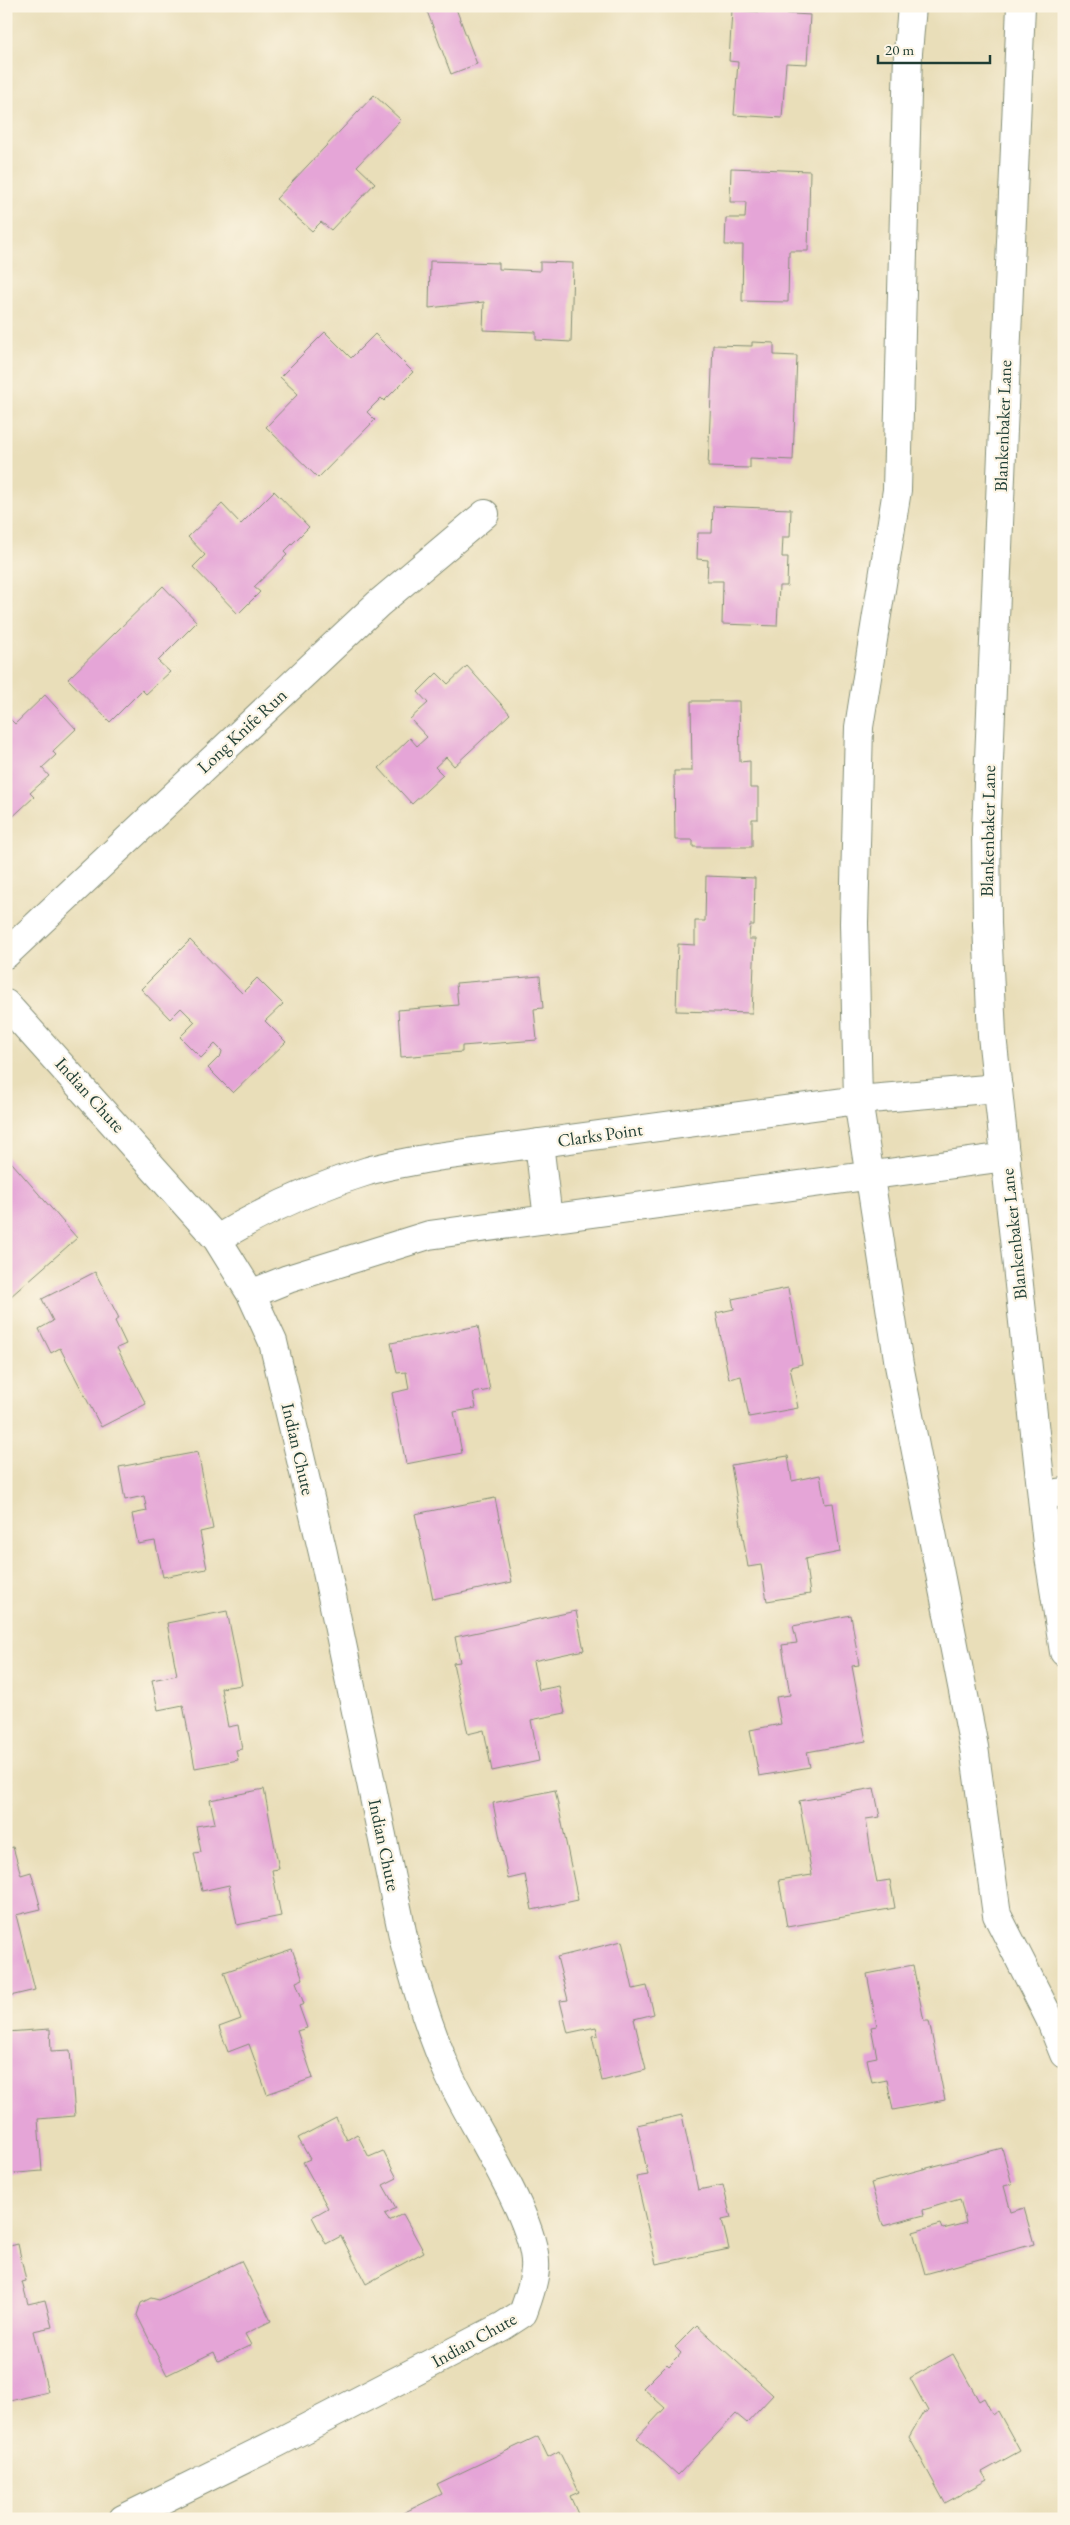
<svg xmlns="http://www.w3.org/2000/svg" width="1070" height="2525" viewBox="0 0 1070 2525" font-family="'EB Garamond',serif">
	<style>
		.building { fill: #e5a5d7 }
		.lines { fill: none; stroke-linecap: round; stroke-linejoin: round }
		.minor-casing { stroke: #848e76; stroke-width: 30 }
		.tertiary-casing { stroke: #848e76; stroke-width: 30 }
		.minor { stroke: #fff; stroke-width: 28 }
		.tertiary { stroke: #fff; stroke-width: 28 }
		.labels { text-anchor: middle; stroke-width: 4.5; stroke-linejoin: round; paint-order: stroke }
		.street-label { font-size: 18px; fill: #1f3d34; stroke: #fcf5e5 }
	</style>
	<rect width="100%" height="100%" fill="#fcf5e5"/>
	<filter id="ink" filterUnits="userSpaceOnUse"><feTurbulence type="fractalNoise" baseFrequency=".02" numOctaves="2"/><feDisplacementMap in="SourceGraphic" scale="10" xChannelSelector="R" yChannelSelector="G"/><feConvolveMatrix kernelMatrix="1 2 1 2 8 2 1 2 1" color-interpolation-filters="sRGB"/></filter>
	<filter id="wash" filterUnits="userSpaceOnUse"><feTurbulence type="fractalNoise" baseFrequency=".0096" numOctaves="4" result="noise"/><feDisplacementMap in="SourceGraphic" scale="20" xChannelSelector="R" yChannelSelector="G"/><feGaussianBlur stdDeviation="1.12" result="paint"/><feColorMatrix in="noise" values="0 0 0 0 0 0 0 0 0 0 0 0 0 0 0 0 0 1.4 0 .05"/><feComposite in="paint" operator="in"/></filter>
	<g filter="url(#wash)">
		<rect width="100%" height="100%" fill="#e9deb9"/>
		<g id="blocks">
			<path class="building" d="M425 6H455L477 64 451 74Z
				M732 10 810 15 807 64 786 63 782 118 734 115 738 62 729 61Z
				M374 95 401 120 357 166 375 183 331 230 321 222 312 231 276 199Z
				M731 168 810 171 808 251H789L788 302 742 301 743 245H725L726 218H745L746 202H730Z
				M430 261 499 263V269L540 271V262L573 263 571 342 536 340V332L483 330 484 302 429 308Z
				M325 332 351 358 375 334 413 372 384 401 381 398 367 412 375 420 318 478 266 427 298 394 280 377Z
				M752 342 774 343V355L797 356 793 460 750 458V468L708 467 713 345 752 346Z
				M274 491 309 527 284 552 287 555 254 587 260 592 238 614 193 567 205 555 188 537 222 504 241 524Z
				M713 506 791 509 790 537H783L782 557H788L787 586H779L777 626 722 624 723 581H707L708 560 697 559 698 533H712Z
				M163 586 197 622 158 661 170 672 146 694 142 690 110 722 68 679Z
				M467 666 510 714 454 766 446 757 435 767 443 775 412 804 379 768 410 738 417 746 427 737 410 719 428 703 418 692 437 673 448 684Z
				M45 695 76 729 54 750 53 752 56 755 42 768 49 776 30 793 34 797 6 823V715L15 724Z
				M691 701H739L740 762 750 761V788H758V819H752V847H693V840H675L674 771H692Z
				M706 876 755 878 754 925H750L749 939H755L752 1013 676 1011 678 944 695 945V921H705Z
				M190 940 242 993 257 978 283 1004 265 1021 286 1042 233 1093 208 1068 221 1055 222 1051 215 1044 201 1058 180 1037 195 1022 181 1008 170 1019 141 989Z
				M540 976 543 1008 534 1009 537 1040 462 1046V1052L401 1057 398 1010 458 1005 456 983Z
				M6 1156 77 1238 10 1297 6 1292Z
				M95 1272 119 1318 115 1321 126 1344 117 1348 146 1404 101 1427 60 1348 51 1353 39 1329 53 1321 42 1299Z
				M788 1288 802 1364 790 1367 798 1408 749 1417 741 1376 729 1379 716 1313 734 1309 732 1299Z
				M478 1326 490 1390 473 1393 476 1408 454 1412 462 1453 406 1464 392 1393 409 1389 406 1372 397 1373 391 1343Z
				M198 1452 213 1529 200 1532 207 1569 163 1577 155 1541 138 1544 132 1514 147 1511 144 1496 125 1500 119 1467Z
				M788 1456 792 1481 820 1475 825 1504 833 1503 840 1552 805 1559 810 1594 767 1601 761 1565 748 1567 731 1465Z
				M495 1498 512 1582 433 1599 415 1514Z
				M227 1611 242 1685 221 1688 228 1727 238 1725 242 1749 236 1750 238 1760 195 1768 183 1705 158 1710 152 1680 177 1675 167 1623Z
				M576 1611 584 1650 533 1661 539 1690 559 1686 565 1713 531 1720 539 1761 492 1771 484 1730 468 1734 453 1663 460 1662 455 1637Z
				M851 1615 859 1665 852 1666 866 1741 807 1752 810 1767 759 1776 750 1730 781 1724 776 1697 790 1695 782 1645 797 1643 793 1626Z
				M874 1788 880 1817 866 1819 871 1853 877 1882 890 1880 895 1908 787 1927 779 1880 812 1875 799 1801Z
				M264 1789 279 1869 272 1870 281 1916 237 1925 229 1885 202 1891 194 1853 201 1852 196 1826 215 1823 210 1800Z
				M555 1790 578 1900 532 1910 525 1875 508 1879 493 1803Z
				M6 1793 10 1805 6 1806Z
				M13 1847 21 1875 31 1872 41 1909 16 1915 35 1990 6 1997V1849Z
				M622 1941 633 1989 647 1986 654 2014 634 2019 646 2070 602 2081 592 2036 598 2035 596 2027 568 2033 560 2001 568 2000 557 1957Z
				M292 1949 303 1979 296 1982 304 2004 299 2006 307 2028 297 2031 313 2078 267 2094 249 2044 228 2052 219 2027 241 2019 224 1972Z
				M913 1965 924 2021H929L945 2100 893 2110 887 2080 872 2083 867 2059 877 2057 871 2027 877 2026 867 1974Z
				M50 2029 51 2051 70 2050 75 2116 38 2119 42 2171 6 2174V2032Z
				M682 2115 698 2190 723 2185 731 2218 722 2220 729 2249 656 2264 636 2177 648 2175 637 2125Z
				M336 2118 347 2140 357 2134 369 2157 383 2151 397 2178 383 2185 396 2208 385 2214 389 2221 403 2214 424 2252 366 2284 341 2236 326 2244 312 2217 328 2208 303 2162 310 2159 298 2138Z
				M1002 2148 1012 2184 1004 2186 1011 2212 1024 2208 1034 2244 925 2274 913 2232 941 2224 943 2229 966 2223 960 2199 923 2210 924 2215 883 2226 871 2183Z
				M18 2244 26 2281 22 2282 28 2304 45 2300 52 2327 33 2331 48 2392 6 2402V2247Z
				M241 2261 271 2321 245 2334 251 2345 218 2361 214 2352 167 2375 137 2315 141 2303 151 2298 159 2300Z
				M697 2325 773 2395 747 2423 736 2414 678 2475 637 2438 665 2408 643 2388 667 2364 669 2366 678 2357 681 2353 675 2347Z
				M953 2354 979 2401 984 2398 993 2415 998 2411 1020 2451 982 2472 987 2480 945 2503 909 2437 923 2413 928 2411 910 2378Z
				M538 2436 548 2457 559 2451 579 2492 570 2496 578 2514 569 2519H405L403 2513 442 2494 437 2484Z"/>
		</g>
	</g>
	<g filter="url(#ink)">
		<use href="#blocks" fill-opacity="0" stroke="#848e76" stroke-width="1"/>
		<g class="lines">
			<defs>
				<path id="minor" d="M912 6 908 53 897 490 859 727 854 923 858 1100 899 1365 974 1747 997 1915 1050 2019 1064 2054
					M6 954 378 604 485 514
					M6 1004 217 1239 251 1294 273 1342 323 1553 404 1941C416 1987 430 2032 449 2075 470 2122 539 2223 535 2269 534 2284 528 2299 523 2313L503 2326 277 2443 123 2519
					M539 1143 548 1219
					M217 1239C265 1210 315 1187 368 1171 390 1165 414 1161 436 1157L858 1100 998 1088
					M251 1294 288 1279 429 1235 1006 1157
					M1043 1495 1064 1492"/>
				<path id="tertiary" d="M1021 6 986 830 987 924 992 1035 1047 1544 1064 1652"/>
			</defs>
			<use href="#minor" class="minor-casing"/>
			<use href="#tertiary" class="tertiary-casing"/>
			<use href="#minor" class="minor"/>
			<use href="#tertiary" class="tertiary"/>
		</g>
	</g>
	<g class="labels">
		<g class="street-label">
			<text transform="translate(1003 426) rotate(-88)" y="6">Blankenbaker Lane</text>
			<text transform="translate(242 731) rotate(-43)" y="6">Long Knife Run</text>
			<text transform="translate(988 831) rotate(-89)" y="6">Blankenbaker Lane</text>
			<text transform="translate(90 1095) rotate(48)" y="6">Indian Chute</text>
			<text transform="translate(600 1135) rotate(-8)" y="6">Clarks Point</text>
			<text transform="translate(1014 1234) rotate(-96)" y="6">Blankenbaker Lane</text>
			<text transform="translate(298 1449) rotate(77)" y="6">Indian Chute</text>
			<text transform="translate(384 1845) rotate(78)" y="6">Indian Chute</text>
			<text transform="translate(474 2340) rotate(-29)" y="6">Indian Chute</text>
		</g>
	</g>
	<rect width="1070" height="2525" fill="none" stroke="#fcf5e5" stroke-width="25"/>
	<path d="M878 55v8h112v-8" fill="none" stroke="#1f3d34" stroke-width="2.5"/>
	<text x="885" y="55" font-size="15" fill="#1f3d34" stroke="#fcf5e5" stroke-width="4" paint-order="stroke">20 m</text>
</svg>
